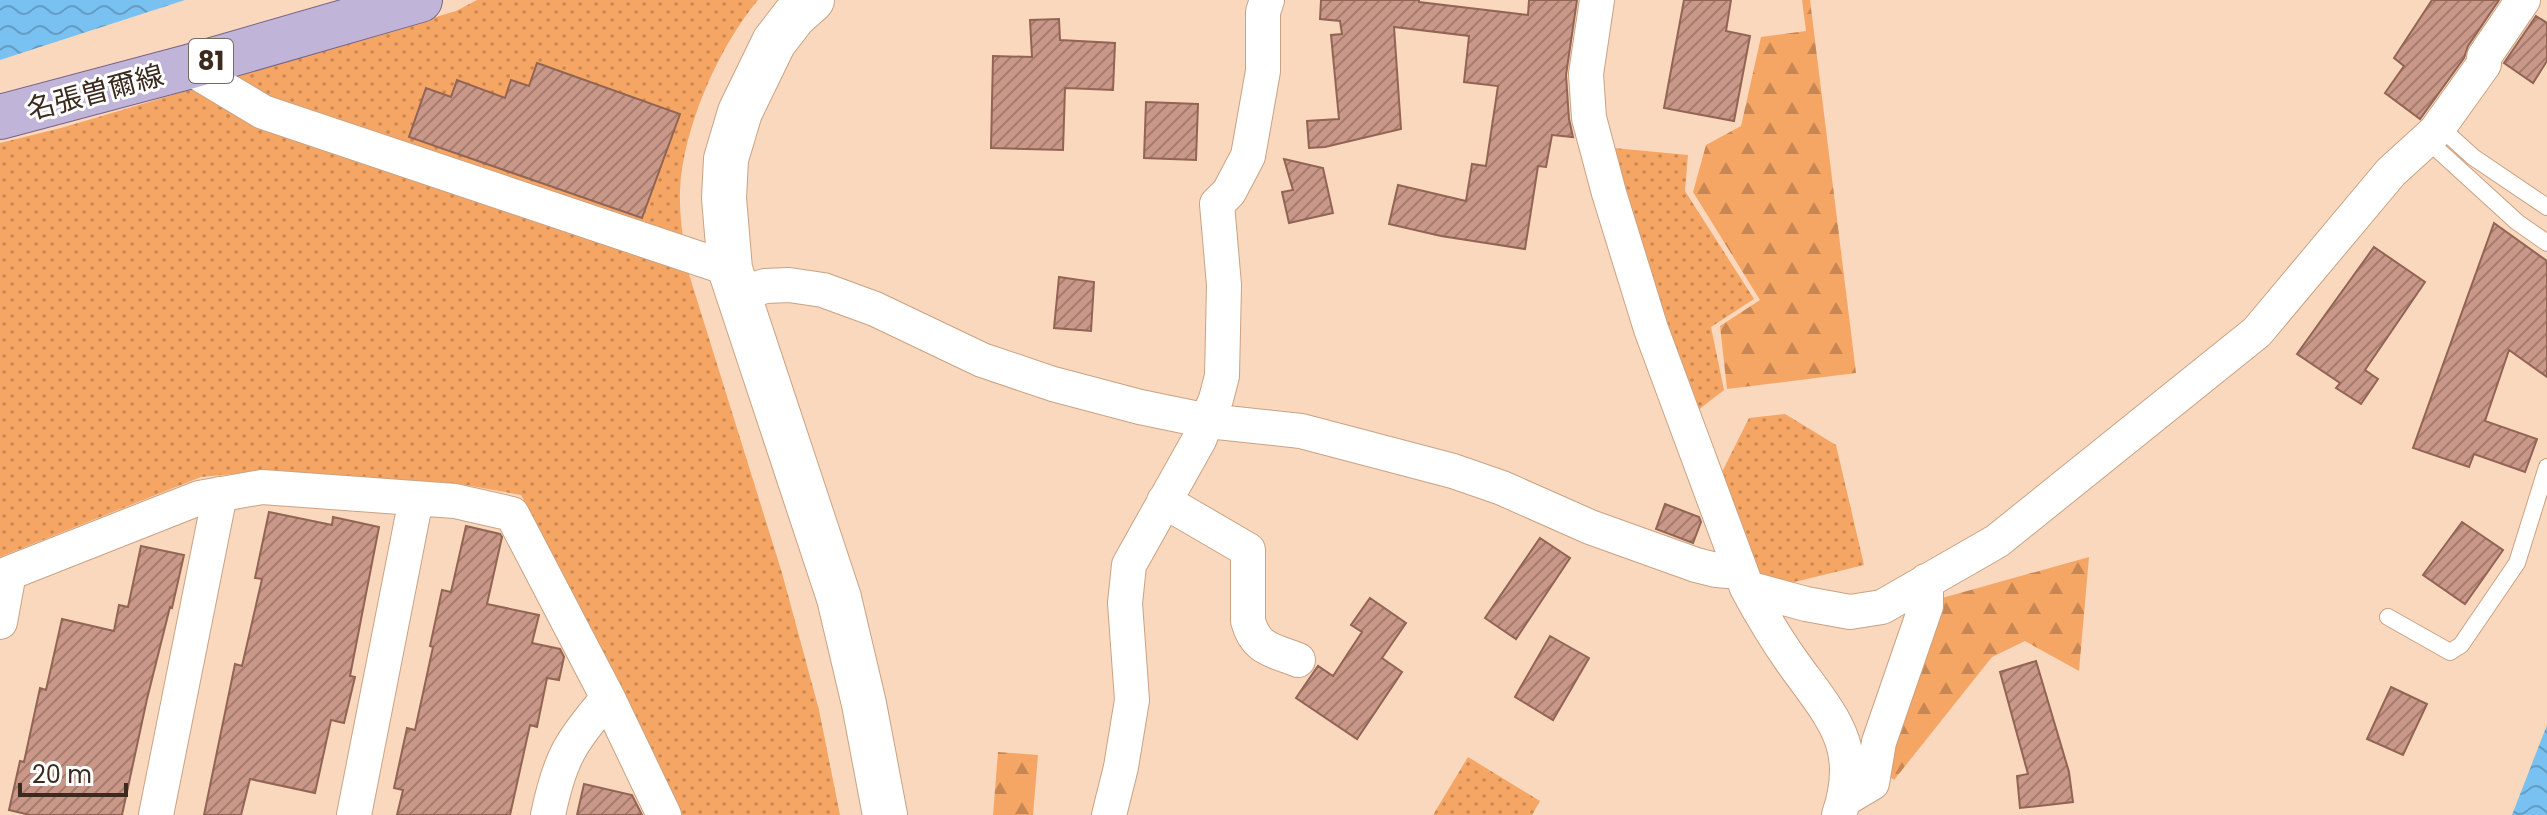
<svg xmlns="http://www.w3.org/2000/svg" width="2547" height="815" viewBox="0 0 2547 815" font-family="Poppins,'Noto Sans JP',sans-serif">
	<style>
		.grass { fill: url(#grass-dots) }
		.forest { fill: url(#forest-firs) }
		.water { fill: url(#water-waves) }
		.building { fill: url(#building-hatch); stroke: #926454; stroke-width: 2 }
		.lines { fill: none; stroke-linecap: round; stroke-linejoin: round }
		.lane-casing { stroke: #caa282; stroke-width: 18 }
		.street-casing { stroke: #caa282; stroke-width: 36 }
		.secondary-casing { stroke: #caa282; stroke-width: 46 }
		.primary-casing { stroke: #766386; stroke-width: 46 }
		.lane { stroke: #fff; stroke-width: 16 }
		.street { stroke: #fff; stroke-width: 34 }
		.secondary { stroke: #fff; stroke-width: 44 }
		.primary { stroke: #c0b4d8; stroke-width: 44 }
		.labels { text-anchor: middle; stroke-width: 6; stroke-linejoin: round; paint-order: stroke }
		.shield { fill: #fff; stroke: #766a62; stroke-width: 2 }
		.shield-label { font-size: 26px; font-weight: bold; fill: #3b2a1e }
		.street-label { font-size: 28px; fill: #3b2a1e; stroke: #fff }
	</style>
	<defs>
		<pattern id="grass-dots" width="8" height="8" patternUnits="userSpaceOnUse" patternTransform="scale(2)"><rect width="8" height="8" fill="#f6a664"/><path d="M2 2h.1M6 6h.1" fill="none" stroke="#c88752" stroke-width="1.8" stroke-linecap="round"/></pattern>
		<pattern id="forest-firs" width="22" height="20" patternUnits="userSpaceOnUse" patternTransform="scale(2)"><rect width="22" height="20" fill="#f6a664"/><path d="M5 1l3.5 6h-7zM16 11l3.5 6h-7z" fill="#c88752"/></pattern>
		<pattern id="water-waves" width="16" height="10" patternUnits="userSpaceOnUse" patternTransform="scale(2)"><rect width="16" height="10" fill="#78c1f1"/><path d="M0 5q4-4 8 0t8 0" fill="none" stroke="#649dc3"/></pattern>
		<pattern id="building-hatch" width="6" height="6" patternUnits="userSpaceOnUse" patternTransform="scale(2)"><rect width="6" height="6" fill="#ca9888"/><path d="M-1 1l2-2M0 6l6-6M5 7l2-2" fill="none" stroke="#a57c6f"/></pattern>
	</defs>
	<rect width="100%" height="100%" fill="#fad8be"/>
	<path class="grass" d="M477 0H758C719 46 682 130 680 191 679 218 684 245 688 271L782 573 819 710 840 815H680L629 705 521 495 460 484 257 472 201 477 0 557V143L61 128 456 11Z
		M1614 148 1688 155 1685 191 1754 299 1711 327 1724 390 1693 414Z
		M1785 414 1836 445 1864 565 1750 593 1722 472 1749 418Z
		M1468 757 1540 801 1532 815H1433Z"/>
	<path class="forest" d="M1802 0H1810L1856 373 1727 389 1720 326 1760 300 1693 192 1706 145 1741 126 1761 37 1806 31Z
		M2089 557 2079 671 2025 641 1992 657 1894 780 1884 772 1942 598Z
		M998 752 1038 755 1033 815H993Z"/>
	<path class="water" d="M0 0H185L0 60Z
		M2547 725V815H2512Z"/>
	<path class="building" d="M1321 0H1419V2L1528 15 1529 0H1577L1566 75 1569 119 1573 137 1552 135 1546 167 1538 166 1525 249 1441 236 1389 224 1398 185 1466 201 1472 164 1486 166 1498 86 1464 82 1469 36 1394 27 1401 129 1325 147 1309 148 1307 121 1339 119 1331 35 1342 34 1340 21 1320 19Z
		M1684 0H1731L1726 31 1750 36 1734 121 1664 108Z
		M2432 0H2499L2468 46 2464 58 2420 119 2385 93 2404 66 2394 58Z
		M2536 16 2547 23V61L2533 83 2504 63Z
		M1059 19 1060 40 1115 43 1113 90 1065 88 1063 150 991 148 993 56 1032 57 1030 20Z
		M537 63 680 114 642 218 409 137 426 88 451 97 457 80 505 98 511 80 529 86Z
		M1146 102 1198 104 1196 160 1144 158Z
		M1284 159 1323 168 1333 213 1289 223 1282 192 1293 190Z
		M2494 223 2547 261V377L2509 350 2485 421 2537 439 2525 472 2474 454 2469 467 2413 448Z
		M2374 247 2425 282 2365 370 2378 379 2361 404 2336 388 2340 383 2297 354Z
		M1059 277 1094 282 1091 331 1054 328Z
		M1665 504 1699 517 1701 522 1693 543 1656 529Z
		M269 512 332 525 333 517 379 527 350 676 355 677 344 723 331 720 315 793 250 779 241 815H204L235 664 242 666 262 579 255 578Z
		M2462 522 2503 550 2465 604 2423 575Z
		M466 526 500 534 502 537 487 604 539 615 532 643 560 649 564 657 559 680 547 678 537 727 530 725 510 815H397L403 790 394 788 407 728 415 730 433 647 430 646 442 590 451 592Z
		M1540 538 1570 558 1516 639 1485 618Z
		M141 546 184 555 172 608 170 607 147 699 122 815H30L9 810 20 761 24 762 40 688 46 690 62 619 114 631 119 605 128 607Z
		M1370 598 1406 623 1382 658 1402 672 1357 739 1296 698 1318 666 1333 676 1362 632 1351 625Z
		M1550 636 1589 658 1553 720 1515 697Z
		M2036 661 2069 772 2073 802 2020 808 2017 776 2028 774 2000 672Z
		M2391 687 2427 704 2403 755 2367 739Z
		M584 784 632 795 642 815H577Z"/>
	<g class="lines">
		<defs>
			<path id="lane" d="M2439 126 2473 157 2547 207
				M2426 139 2517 222 2547 243
				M2388 617 2450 652 2461 645 2517 563 2547 467"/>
			<path id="street" d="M1597 0 1586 74 1589 118 1609 193 1651 329 1747 588C1761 614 1776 639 1793 663 1830 715 1863 745 1839 815
				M188 67 263 112 730 269
				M738 295 765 286 789 285 823 290 875 309 982 360 1053 384 1140 407 1208 421 1301 431 1453 471 1502 488 1590 527 1696 565 1716 570 1741 572
				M1164 501 1248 550V621C1256 650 1273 650 1298 660
				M1747 588 1806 604 1850 612 1882 607 1997 541 2257 332 2391 172 2436 131 2484 64V57L2523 0
				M0 622 9 573 199 498 262 487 455 501 512 514 608 698 664 815
				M1845 799 1872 783 1879 742 1926 606V581
				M156 815 220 494
				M354 815 416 499
				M548 815C560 758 570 742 608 698
				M1109 815 1121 767 1132 700 1125 603 1129 565 1199 440 1216 399 1222 376 1224 285 1217 204 1229 192 1248 156 1263 71V12L1267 0"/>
			<path id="secondary" d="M812 0 794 16 774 42 740 112 726 159 724 198 730 269 839 598 864 704 885 815"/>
			<path id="primary" d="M0 117 188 67 420 0"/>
		</defs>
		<use href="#lane" class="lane-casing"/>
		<use href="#street" class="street-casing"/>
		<use href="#secondary" class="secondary-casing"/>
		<use href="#primary" class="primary-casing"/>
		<use href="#lane" class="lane"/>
		<use href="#street" class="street"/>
		<use href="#secondary" class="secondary"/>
		<use href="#primary" class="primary"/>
	</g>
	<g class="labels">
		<rect class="shield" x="189" y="39" width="44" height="44" rx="6"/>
		<g class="shield-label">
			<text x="211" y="70">81</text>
		</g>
		<g class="street-label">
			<text transform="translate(95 92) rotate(-15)" y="10">名張曽爾線</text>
		</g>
	</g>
	<path d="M20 783v12h106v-12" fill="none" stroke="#3b2a1e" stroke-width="4"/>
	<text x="32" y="783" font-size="24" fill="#3b2a1e" stroke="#ffffff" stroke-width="6" paint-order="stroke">20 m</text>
</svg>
